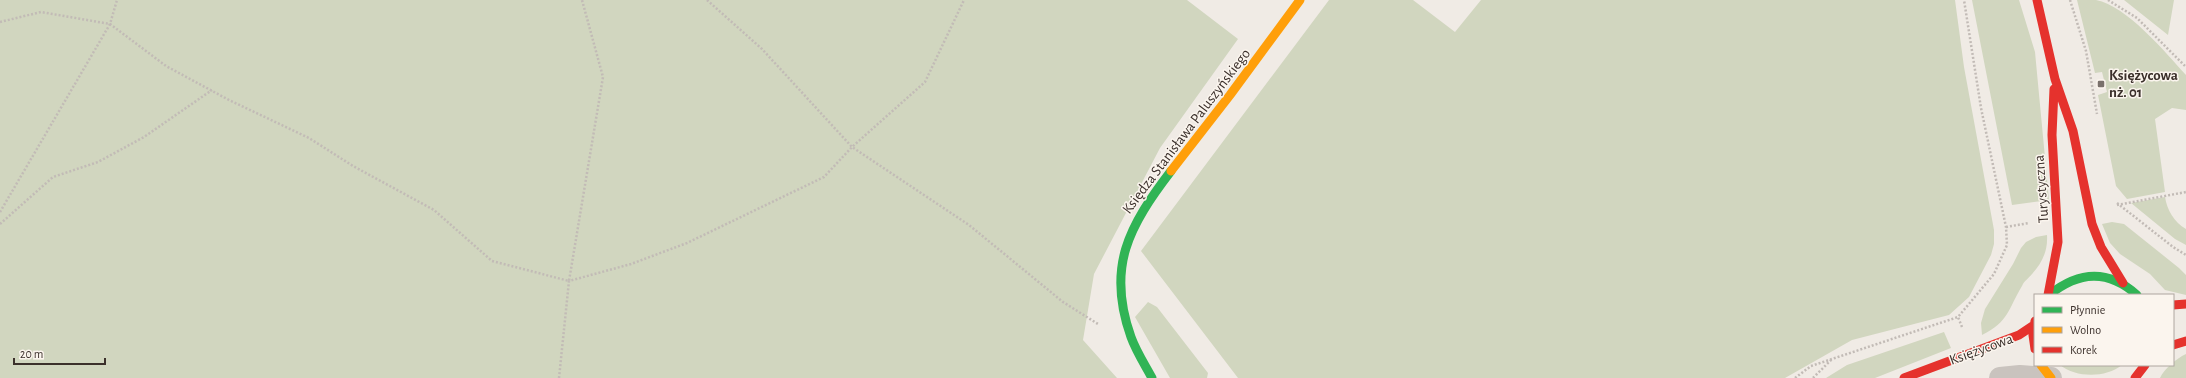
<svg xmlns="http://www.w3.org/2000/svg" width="2186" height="378" viewBox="0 0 2186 378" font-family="'Alegreya Sans',sans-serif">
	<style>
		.green { fill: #d1d6bf }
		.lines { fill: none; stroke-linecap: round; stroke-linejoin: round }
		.path { stroke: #c2bbb6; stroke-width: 2.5; stroke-dasharray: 2 2; stroke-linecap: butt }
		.street { stroke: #c9c3be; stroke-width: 22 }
		.fast { stroke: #30b455; stroke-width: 9 }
		.slow { stroke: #ff9f0a; stroke-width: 9 }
		.jam { stroke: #e5322d; stroke-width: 9 }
		.poi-dot { fill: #7a716c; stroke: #fbf5ee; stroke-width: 1.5 }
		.labels { text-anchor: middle; stroke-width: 3; stroke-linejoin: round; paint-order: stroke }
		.poi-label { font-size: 15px; font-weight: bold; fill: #3b302b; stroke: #fbf5ee; text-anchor: start }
		.street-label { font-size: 15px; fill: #3b302b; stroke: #fbf5ee }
	</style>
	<rect width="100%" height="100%" fill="#f0ebe5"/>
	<path class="green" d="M0 0H1187L1238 39 1160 148 1094 274 1083 340 1117 378H0Z
		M1329 0H1413L1455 32 1481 0H1955L1964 67 1994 230V244L1991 255 1969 297 1949 315 1852 340 1785 378H1238L1141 251Z
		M1972 0H2019L2035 52 2049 200 2012 205Z
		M2077 0C2083 0 2090 0 2096 0 2127 6 2165 52 2186 75V110L2172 108 2155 119 2165 192 2127 199 2116 186 2098 95 2107 92 2102 72 2095 73Z
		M2124 0H2174L2168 35Z
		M2165 197C2167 210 2174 222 2186 229V245L2175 239 2131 203Z
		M2112 222 2124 224 2179 268 2186 275V295L2165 290 2150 274 2120 254 2110 243 2102 224Z
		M2047 235C2048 251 2042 263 2032 274 2029 278 2024 281 2022 286 2008 309 2009 322 1982 335L1981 323 1985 309 2013 264 2021 248 2026 242 2036 237Z
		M1148 302 1157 307 1208 373 1207 378H1170L1135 317Z
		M1944 332 1951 348 1875 378H1826L1847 365Z
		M2186 354V378H2160C2164 369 2177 358 2186 354Z
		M2060 365H2122C2106 378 2076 378 2060 365Z"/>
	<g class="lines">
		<path class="path" d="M707 0 762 49 852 147 969 225 1063 302 1098 324
			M2070 0 2086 51 2097 114
			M2108 0 2137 18 2186 67
			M0 22 41 12 110 24 166 66 229 100 309 138 353 166 434 210 492 261 569 281 603 77 582 0
			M2117 203 2173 247 2186 255
			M2117 205 2186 192
			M0 212 110 24 117 0
			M0 224 53 177 98 162 144 137 212 90
			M2006 227 2029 223
			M1962 327 1958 317 1994 274 2007 245 2006 227 1981 108 1964 0
			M559 378 569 281 631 264 687 243 824 177 852 147 925 82 964 0
			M1795 378 1811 366 1958 317
			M1813 378 1832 359"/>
		<path class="street" d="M2000 378 2020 376 2051 378"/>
		<path class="fast" d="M2049 295C2079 271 2108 269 2137 295
			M1152 378C1145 365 1136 351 1131 337 1106 267 1129 226 1171 171"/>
		<path class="slow" d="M1171 171 1230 95 1300 0
			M2041 365 2051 378"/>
		<path class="jam" d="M2037 0 2055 79 2073 131 2092 224 2101 247 2123 283
			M2048 295 2058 242 2052 135 2054 89
			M2173 305 2186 304
			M2035 321 2033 335 2035 349
			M2173 345 2186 341
			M1904 378 2019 335 2034 325
			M2135 378 2145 365"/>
	</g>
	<rect class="poi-dot" x="2097" y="80" width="8" height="8" rx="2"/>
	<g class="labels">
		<g class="poi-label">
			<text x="2109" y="80">Księżycowa<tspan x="2109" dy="17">nż. 01</tspan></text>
		</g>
		<g class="street-label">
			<text transform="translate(1186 131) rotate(-53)" y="5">Księdza Stanisława Paluszyńskiego</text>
			<text transform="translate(2041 189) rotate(-94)" y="5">Turystyczna</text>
			<text transform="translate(1981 349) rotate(-20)" y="5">Księżycowa</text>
		</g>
	</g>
	<rect x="2034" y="294" width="140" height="72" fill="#fbf5ee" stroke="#aea6a0"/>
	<rect x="2042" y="307" width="20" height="6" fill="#30b455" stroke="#aea6a0"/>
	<text x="2070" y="314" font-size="12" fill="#3b302b">Płynnie</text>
	<rect x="2042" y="327" width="20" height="6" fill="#ff9f0a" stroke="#aea6a0"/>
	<text x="2070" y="334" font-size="12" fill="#3b302b">Wolno</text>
	<rect x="2042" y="347" width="20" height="6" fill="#e5322d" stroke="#aea6a0"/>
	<text x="2070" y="354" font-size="12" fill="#3b302b">Korek</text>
	<path d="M14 358v6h91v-6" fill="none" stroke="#3b302b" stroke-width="2"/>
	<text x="20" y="358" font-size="12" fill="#3b302b" stroke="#fbf5ee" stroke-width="3" paint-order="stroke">20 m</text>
</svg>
